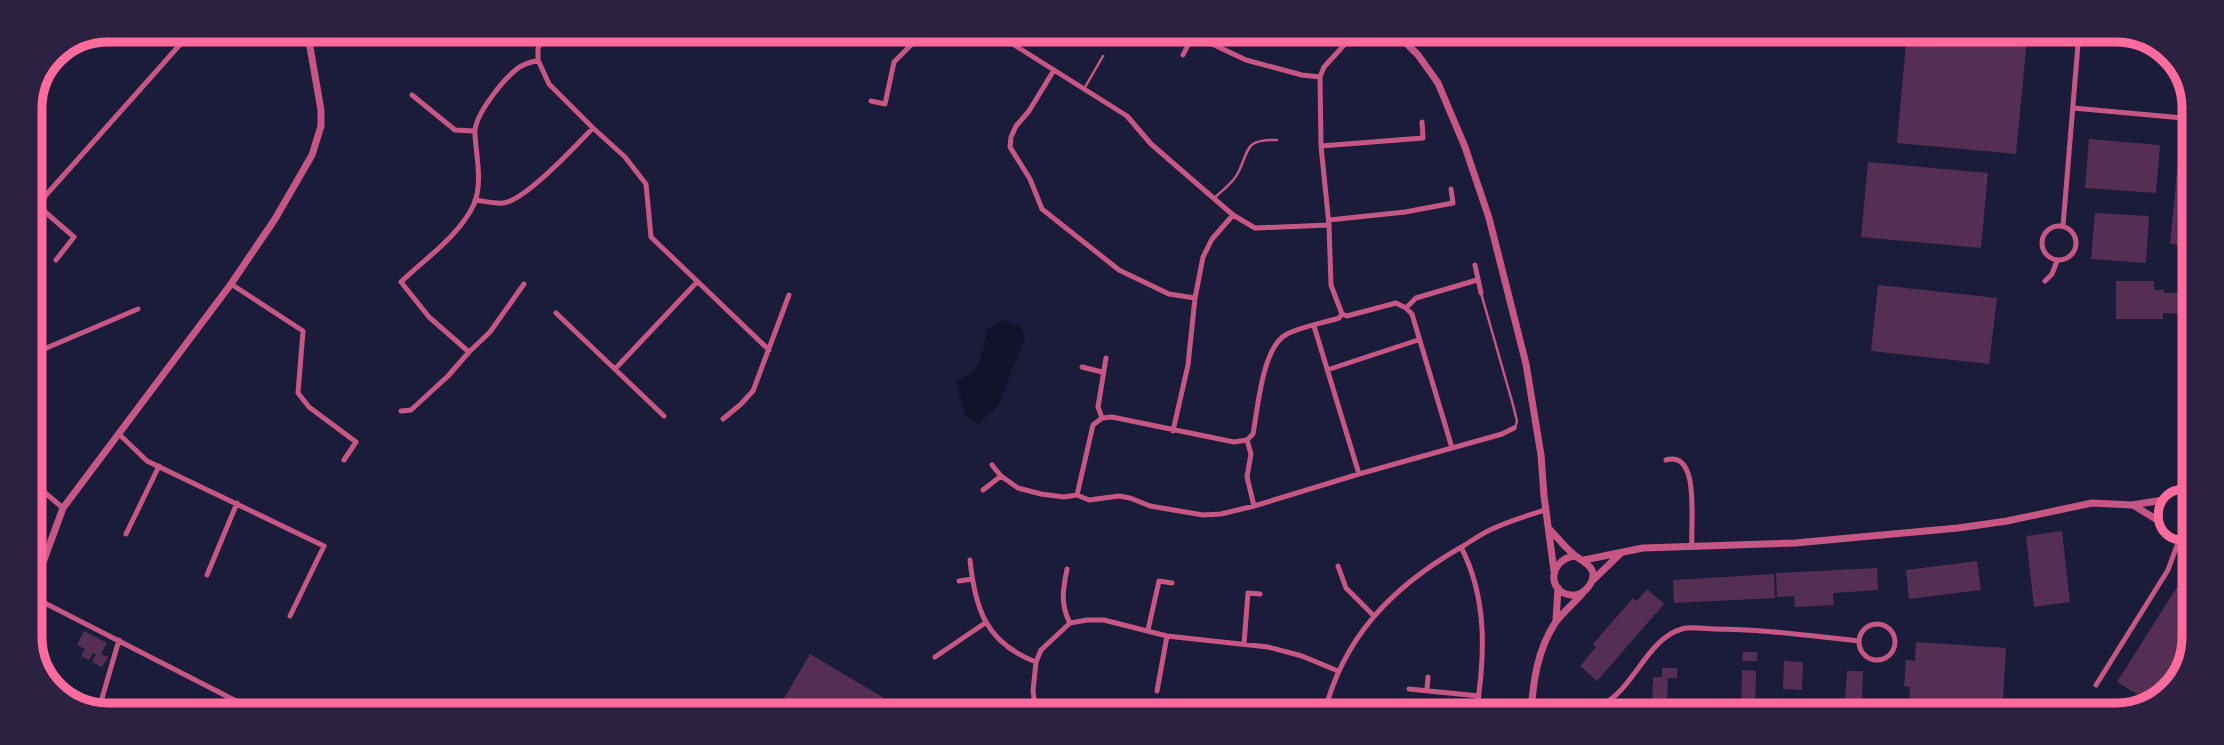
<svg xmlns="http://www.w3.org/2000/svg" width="2224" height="745" viewBox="0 0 2224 745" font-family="'Fira Sans Condensed',sans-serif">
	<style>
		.water { fill: #12122b }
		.building { fill: #542f53 }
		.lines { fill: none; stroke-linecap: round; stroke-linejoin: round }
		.service { stroke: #c65784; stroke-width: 2.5 }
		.minor { stroke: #c65784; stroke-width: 5 }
		.tertiary { stroke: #c65784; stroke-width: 7 }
		.primary { stroke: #ff6b9d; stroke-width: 9 }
		.rim { fill: none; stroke: #ff6b9d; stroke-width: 9 }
	</style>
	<rect width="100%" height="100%" fill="#1b1b3a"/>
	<path class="water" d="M1004 320 1020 326 1025 337 998 406 978 424 965 416 956 381C982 371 983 354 987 329Z"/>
	<path class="building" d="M1907 32H1959L2027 39 2016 154 1897 143Z
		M2129 33H2137L2158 46 2128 43Z
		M2089 139 2160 145 2156 193 2085 188Z
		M2178 161 2194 163 2193 246 2170 244Z
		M1868 162 1988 173 1981 248 1861 237Z
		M2095 213 2149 216 2146 263 2091 259Z
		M2116 281H2154V290H2164V293H2193V314L2163 313V319H2116Z
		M1878 285 1997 298 1989 364 1871 351Z
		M2062 531 2070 602 2034 607 2026 536Z
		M1977 561 1981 590 1909 599 1906 570Z
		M1877 568 1878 590 1833 593 1834 605 1795 607 1794 596 1777 597 1776 573Z
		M1774 574 1775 598 1674 603 1673 580Z
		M2184 576 2192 581 2191 658 2164 699 2151 703 2117 682Z
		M1647 589 1664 604 1597 681 1580 666 1596 647 1593 644 1633 598 1637 601Z
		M84 631 107 643 101 654 108 657 102 667 92 662 96 654 93 653 89 660 81 656 85 649 77 645Z
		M1916 642 2006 648 2002 715H1908L1910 687 1904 686 1906 660 1915 661Z
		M1743 652H1757V661H1742Z
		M810 654 884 698 875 714 776 712Z
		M1784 661 1803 662 1802 690 1783 689Z
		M1662 668H1677V678H1668L1667 705 1695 706V715H1652L1653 677H1662Z
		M1742 670 1756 671 1755 715H1704L1705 706 1741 708Z
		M1847 671H1863L1862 701 1845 700Z"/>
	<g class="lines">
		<path class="service" d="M1084 89 1103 56
			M1214 198C1222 191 1233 183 1238 173 1250 149 1244 139 1277 140
			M1481 293 1513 405 1517 421 1515 428"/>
		<path class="minor" d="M543 30 538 49V60L549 84 593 128 625 157 646 184 651 237 769 350
			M992 31 1127 116 1151 144 1233 215 1255 228 1329 225
			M1193 35 1246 60 1302 75 1320 77
			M1183 55 1195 31
			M1054 70 1029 111 1016 126 1011 137 1010 147 1030 179 1042 209 1119 270 1169 294 1195 298
			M412 95 455 130 474 131
			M871 101 885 104 894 62 925 31
			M2073 108 2194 119
			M1321 146 1423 138 1422 122
			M475 200C484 201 494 204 503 203 525 201 576 145 593 128
			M37 205 74 237 56 260
			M30 213 193 30
			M1329 220 1405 212 1453 203 1451 189
			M2042 243a17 17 0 1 1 34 0a17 17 0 1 1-34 0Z
			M2063 226 2079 32
			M1475 265 1481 293
			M2045 281 2052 274 2057 261
			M231 284 303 331 298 393 309 407 356 442 344 460
			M1406 308 1416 298 1477 280
			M556 313 664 416
			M1314 326 1359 474
			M469 352 429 317 401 282C426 258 460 235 474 204 483 182 476 156 475 134 473 116 504 79 518 68 524 64 531 62 538 60
			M30 355 138 309
			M1082 367 1102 372
			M615 369 697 282
			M1327 370 1418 340
			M401 411 411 410 448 376 469 352 490 332 524 284
			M1102 418 1098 407 1106 358
			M723 419 741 404 753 391 789 295
			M1173 431 1188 365 1195 298 1203 257 1212 239 1233 215
			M119 434 147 461 324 546 290 616
			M1247 440 1253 434C1258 408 1262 347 1287 334 1303 326 1323 323 1339 318L1342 314 1331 285 1329 225 1321 146 1320 77 1324 67 1356 32
			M1247 440 1251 454 1247 477 1254 506
			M1452 448 1502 434 1514 428
			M1666 460C1701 450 1690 524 1692 545
			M992 465 1001 476 1018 488 1041 494 1064 497 1077 495 1089 500 1119 496 1130 498 1150 506 1203 515 1221 514 1254 506 1359 474 1452 448 1412 314 1406 308 1396 303 1347 316 1342 314
			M30 480 63 508
			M983 490 1001 476
			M1077 495 1093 425 1102 418 1112 417 1234 442 1247 440
			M126 534 159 466
			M1461 547C1488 599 1485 658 1476 714
			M970 560C975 609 986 643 1036 662
			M1338 566 1346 588 1373 615
			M1067 569C1063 589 1060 604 1070 623
			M207 575 237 503
			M959 581 972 579
			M31 596 248 707 245 713
			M1859 642a18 18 0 1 1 36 0a18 18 0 1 1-36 0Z
			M1148 630 1159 581 1172 583
			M1244 644 1248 593 1260 594
			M935 657 985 623
			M2096 685 2168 570 2179 540
			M1409 689 1479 696
			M1427 689 1428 677
			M1157 691 1167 636
			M98 712 119 640
			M1531 712C1552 712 1575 714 1595 708 1632 696 1645 639 1682 629 1691 626 1704 629 1714 629 1763 629 1811 636 1859 641
			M1036 714 1033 691 1036 662 1041 650 1070 623 1087 620H1104L1167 636 1268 647 1302 656 1338 671
			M1324 714C1343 638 1391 588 1458 549 1469 543 1479 535 1490 530 1508 521 1526 516 1545 510"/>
		<path class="tertiary" d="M1355 31 1367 36 1379 31
			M1395 32 1418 55 1438 83 1465 147 1489 218 1526 364 1541 455 1544 496 1554 571
			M1373 35 1405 42
			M2133 505 2159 521
			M1549 529C1557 537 1564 546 1572 553 1581 562 1602 567 1589 586 1585 592 1578 596 1571 595 1546 592 1549 559 1575 556
			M1584 560 1643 548 1795 543 1958 528 2007 521 2092 503 2132 505 2163 500
			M1592 581 1621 553
			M30 598 63 508 231 284 275 219 312 155 321 126V110L307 30
			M1556 621 1558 588
			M1531 714C1533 682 1537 651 1555 623 1562 613 1573 604 1582 594"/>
		<path class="primary" d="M2179 490 2192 475
			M2192 539C2145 549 2149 479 2192 491"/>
	</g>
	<path d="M0 0H2224V745H0ZM108 42H2116A66 66 0 0 1 2182 108V637A66 66 0 0 1 2116 703H108A66 66 0 0 1 42 637V108A66 66 0 0 1 108 42Z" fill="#2d2142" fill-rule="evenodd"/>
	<path class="rim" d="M108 42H2116A66 66 0 0 1 2182 108V637A66 66 0 0 1 2116 703H108A66 66 0 0 1 42 637V108A66 66 0 0 1 108 42Z"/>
</svg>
